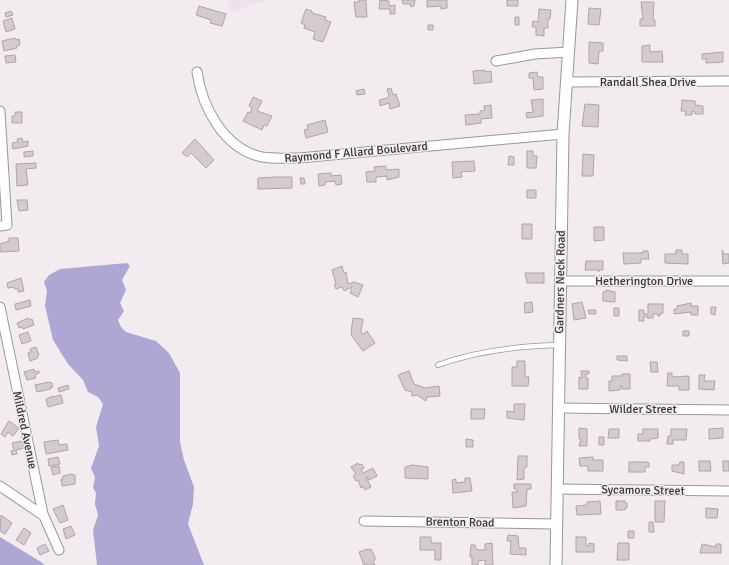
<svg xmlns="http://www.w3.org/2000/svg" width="729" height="565" viewBox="0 0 729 565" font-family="Signika,sans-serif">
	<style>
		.built { fill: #efe1eb }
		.water { fill: #aea7d4 }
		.building { fill: #d3cbce; stroke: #ada5a7 }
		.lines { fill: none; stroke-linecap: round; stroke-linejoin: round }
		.service-casing { stroke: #9c969b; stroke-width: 6 }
		.minor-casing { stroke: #9c969b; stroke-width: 11 }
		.tertiary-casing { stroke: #9c969b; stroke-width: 13 }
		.service { stroke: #fff; stroke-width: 4.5 }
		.minor { stroke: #fff; stroke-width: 9 }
		.tertiary { stroke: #fff; stroke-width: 11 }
		.labels { text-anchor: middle; stroke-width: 3; stroke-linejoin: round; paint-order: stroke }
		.street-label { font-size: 12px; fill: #393638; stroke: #f2ecf0 }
	</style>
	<rect width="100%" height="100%" fill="#f2ecf0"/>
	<path class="built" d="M227 0H265L232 13Z"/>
	<path class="water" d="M127 263 130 266 122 280 126 290 120 303 124 311 118 320 121 327 126 332 156 341 169 353 180 373V442L184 460 194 487 193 504 188 524 204 565H97L93 530 98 515 95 504 96 493 93 488 95 477 91 468 99 446 96 427 103 404 98 397 88 392 83 380 68 364 53 340 45 306 47 291 44 282 49 275 60 269Z
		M0 537 41 562 45 565H0Z"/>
	<path class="building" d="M359 0H366L367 17H356L354 2H359Z
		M380 0 389 1V6L395 5V14H390V9H379Z
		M402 0H415L414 6 411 7 410 4H403Z
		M427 0H447V8L441 9V6L427 7Z
		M507 0H518V6H507Z
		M641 2H654L653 20H655V26H640V19H643Z
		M199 6 226 14 222 26 210 23 211 20 196 15Z
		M589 8 601 9 599 25 588 24Z
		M306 9 312 11V13L326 17 325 20 331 22 323 42 313 39 315 32 304 28 305 25 301 23Z
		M539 9 551 10 550 19H548V28H544V36L536 35V27H532L533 21 538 22Z
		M11 11 13 15 6 17 5 13Z
		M515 17H519V25H515Z
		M12 18 15 29 6 32 3 21Z
		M428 25H433V30H428Z
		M15 38 16 40 19 39 20 45 17 46V48L4 51 2 41Z
		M589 42 603 43V51H599L598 64 589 63Z
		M650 45V52L662 51 663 62H642V46Z
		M723 52V62L706 63V59H702V54Z
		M15 55 16 62 6 63 5 56Z
		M485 70V72L491 71 492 82 474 84 473 71Z
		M537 72 538 77H543V89L534 90 533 78H529V73Z
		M391 88 393 95 396 94 400 106 390 109 389 103 380 106 379 100 387 98 389 96 387 89Z
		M364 89 365 94 357 95 356 91Z
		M253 97 262 101 257 111 272 116 267 126 264 125 262 130 243 121 248 112 250 113 252 108 249 106Z
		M543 99V116L527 118 526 113 533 112 531 100Z
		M682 100 695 101V105L703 106V114H695V112L692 111V115H685L686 111H681Z
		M585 104 599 105 598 127 582 126Z
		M491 105 492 118 481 119V123L466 125 465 115 480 114V111L485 110 484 106Z
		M15 112H22V123H12V116H15Z
		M325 120 328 132 306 138 304 130 308 129 307 125Z
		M22 138 23 142 28 141V146L13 149 12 143 18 142 17 139Z
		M195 139 214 160 206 168 191 153 187 157 182 153Z
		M33 151V156L24 157V152Z
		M527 151H533V156H537L536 168H527Z
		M583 154 594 155 593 176H582Z
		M509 156 514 157V165H508Z
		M474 161 475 171 461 172 462 177 453 178 452 162Z
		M36 163V168L26 169 28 185 17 186 16 164Z
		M386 166V170L399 169V177L387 180V176L376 177V182H367L366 172 375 171 374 167Z
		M331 173V176L341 175 342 184 336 185 335 181 325 182V185L319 186 318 174Z
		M276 177H292V188L258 189V178Z
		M300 178H304L305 184H301Z
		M527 190H536V198H527Z
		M17 200H27L28 210 19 211Z
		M522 224H532V239H522Z
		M594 227H604V240L594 241Z
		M9 238H18L19 251 0 252V244L9 241Z
		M676 250H682V254H688V264L665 263V254H676Z
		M722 250 724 254H729V263L723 264Z
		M643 251H648L649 259H641V263L624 264 623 253H643Z
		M586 261H603V270H599V272L597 270H585Z
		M342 266 344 273 346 272 348 284 354 282 363 285 358 297 350 293 352 287 344 291 342 287 336 289 334 285 336 284 332 270Z
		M525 273H544V283H527Z
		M21 278 24 291 18 292V289H15L14 287 8 288 7 283Z
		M606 290 615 292V302L603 301V292H606Z
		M30 300 31 306 16 310 15 304Z
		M532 302 533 312 525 313 524 303Z
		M582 302 586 318 574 320 572 304Z
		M691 303V306H698V315H691V312L674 314V309H677V306Z
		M648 304H663V313L660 314V316H658V314H653V318H647V316H644V321H639V310H644V314H648Z
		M711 307H716L715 315 711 314Z
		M614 308H619V316H614Z
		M588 310H596V314H589Z
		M28 318 29 320 32 319 34 325 23 329 22 327 19 328 17 323Z
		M353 318 363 319 361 332 363 334 367 331 375 343 363 351 351 335 352 334 351 332Z
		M683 331H689V336H683Z
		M28 332 31 341 22 344 19 335Z
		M36 347 39 355 37 356 38 358 30 361 28 353 31 352 30 349Z
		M617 356H627V361L617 360Z
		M517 361H525V377H529L528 386H512V367H517Z
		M650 362H657L658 372H651Z
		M34 369V372L39 371V373L35 375 36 378 27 380 24 372Z
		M409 371 414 384 425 388 439 386 440 396 427 397 426 401 417 395 412 396V392L405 390 398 375Z
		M581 371H589V374H586V378H588V389H579V377L582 378Z
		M668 373H672V377L689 376V390H679V386H667Z
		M622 374H630V389H622V386H620V390L609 391V381H612V376H622Z
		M699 375H705L704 381H715L714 390 699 389Z
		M49 382 52 383 53 387H50L51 389 37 392 35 385Z
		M68 385 69 389 59 392 58 388Z
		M61 395 63 403 48 407 46 399 53 396V397Z
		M514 404H525L524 420 507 418V411L514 412Z
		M471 409H485L484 419H471Z
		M9 421 19 428 13 436 8 432 5 437 1 434Z
		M579 428 587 429V446H579L581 439H579Z
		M723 428V438L709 439V429Z
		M609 429H619V438H608Z
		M643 429H658V438L650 439V441H638V434H643Z
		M671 429H687L686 440H673V444H667L668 436H671Z
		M599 437H604V445H599Z
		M466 439 473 440V447H466Z
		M58 440 59 445 67 444 68 450 46 454 44 442Z
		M22 441 24 448 16 450 17 454 12 455 11 451 14 450 12 443Z
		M518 456H527V467L524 468V479L517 480Z
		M58 457 60 464 49 466 48 459Z
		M593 457V460H603V471H588V466H580L579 458Z
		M699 461H710L711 471H699Z
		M723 461H729V471H723Z
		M629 462H646L649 463V467H645V472H629Z
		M680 462H684V474L672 471V465H679Z
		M358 463 359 465 362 464 364 468 361 469 363 473 373 468 377 476 369 480 367 477H366L371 487 365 490 363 487 361 488 358 480 356 481 353 476 356 474 351 467Z
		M412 465 428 467V479L405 478V467Z
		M59 466 60 473 53 475 51 467Z
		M70 474 75 475V484L62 486 61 479H63V476Z
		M465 478H470L472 491 453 493 452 480 456 479V483L465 482Z
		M514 484H531V489H527L526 506 513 508 512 492H517V489H514Z
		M600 501 601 514 577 515 576 506 587 505V502Z
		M616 501H625V503H627V508H625V510H616Z
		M655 501H665L664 522H655Z
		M63 505 68 520 60 523 53 509Z
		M706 508 718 509 717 518H706Z
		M1 515 12 523 5 534 0 531Z
		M649 522H653L654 532H649Z
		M71 526 75 535 66 539 63 529Z
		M24 528 31 533 24 545 16 540Z
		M628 531H634V538H628Z
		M508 535 518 536 519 548H526V555L510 554 511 541H507Z
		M420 537H431V543H441V560H435V550H420Z
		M576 537H586V546H589V543L594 544V552H576Z
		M492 543 493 565H485V560L478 561V565H472V557H470L471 545H475L476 549 479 550H485V544Z
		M618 543H629V560H617Z
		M45 544 49 551 40 555 37 548Z
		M702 544 716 547V544H721V553H700Z
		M367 549 368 550 371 549 375 557V560L373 561 375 565H364L359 552Z"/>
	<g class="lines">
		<defs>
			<path id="service" d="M438 365C476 351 518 346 559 345"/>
			<path id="minor" d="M496 61 535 54 569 52
				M197 72C202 107 224 149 262 157 274 159 287 158 299 158L563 134
				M566 82 729 81
				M0 111 7 225 0 226
				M560 281H729
				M0 307 43 514 59 550
				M558 408 729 410
				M0 486 44 516
				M557 489 729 491
				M364 521 556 524"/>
			<path id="tertiary" d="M556 565 563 134 572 0"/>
		</defs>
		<use href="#service" class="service-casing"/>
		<use href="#minor" class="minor-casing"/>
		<use href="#tertiary" class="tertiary-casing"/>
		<use href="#service" class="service"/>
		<use href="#minor" class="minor"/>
		<use href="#tertiary" class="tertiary"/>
	</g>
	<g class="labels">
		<g class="street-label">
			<text x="648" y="86">Randall Shea Drive</text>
			<text transform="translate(356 152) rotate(-5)" y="4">Raymond F Allard Boulevard</text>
			<text x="644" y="285">Hetherington Drive</text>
			<text transform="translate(560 282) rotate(-89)" y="4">Gardners Neck Road</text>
			<text x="643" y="413">Wilder Street</text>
			<text transform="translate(25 430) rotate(78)" y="4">Mildred Avenue</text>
			<text transform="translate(643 490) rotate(1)" y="4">Sycamore Street</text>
			<text transform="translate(460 522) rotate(1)" y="4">Brenton Road</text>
		</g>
	</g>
</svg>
